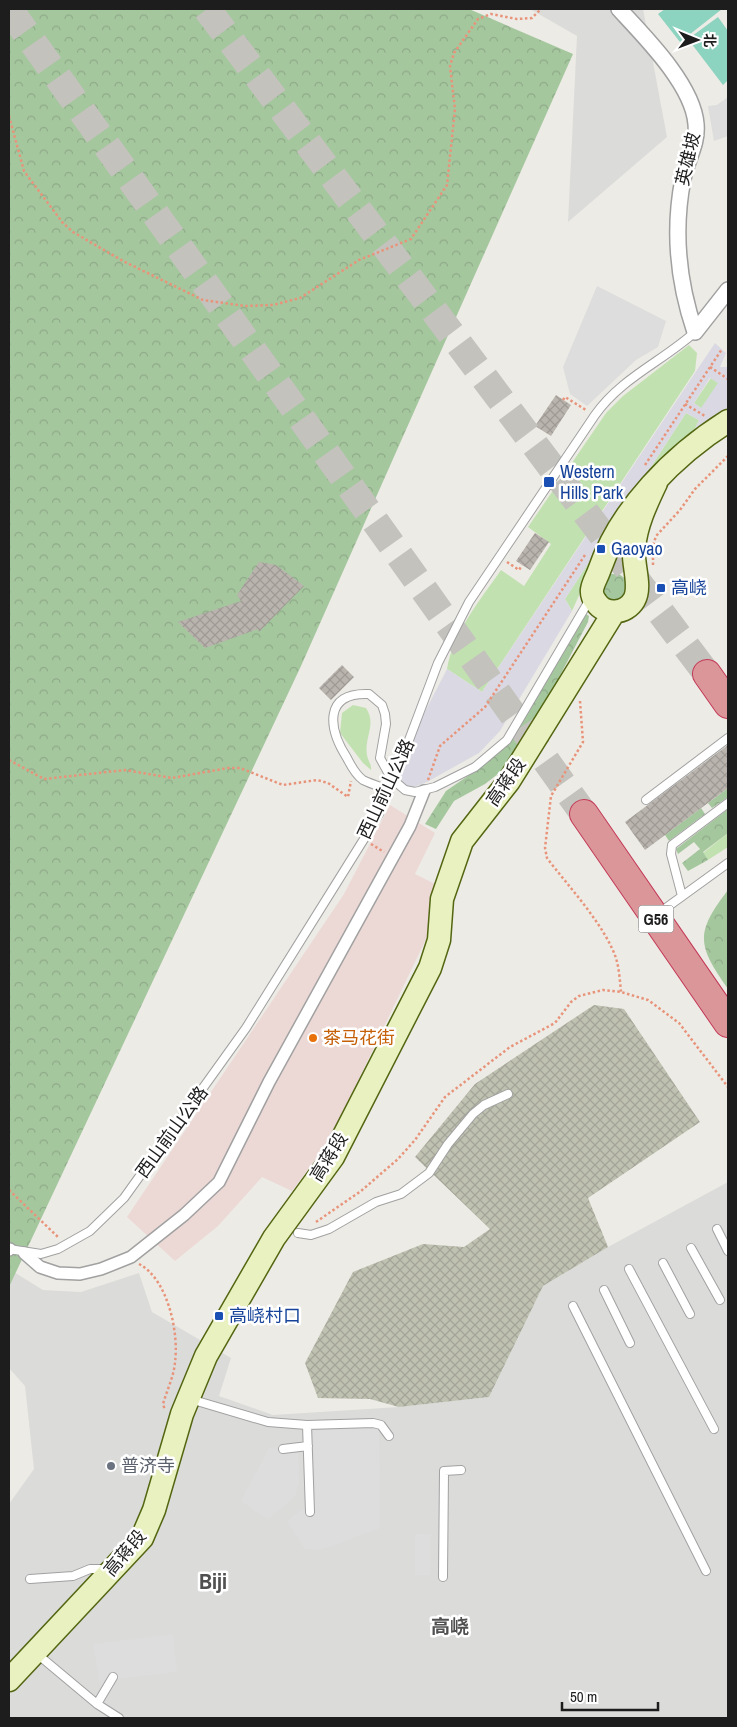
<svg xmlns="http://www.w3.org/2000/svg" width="737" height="1727" viewBox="0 0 737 1727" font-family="'Archivo Narrow','Noto Sans SC',sans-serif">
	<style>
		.residential { fill: #dbdbda }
		.commercial { fill: #ecd9d6 }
		.construction { fill: url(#construction-cross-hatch) }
		.grass { fill: #c2e1b1 }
		.forest { fill: url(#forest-crowns) }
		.pitch { fill: #8cd3c0 }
		.parking { fill: #ddd }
		.plaza { fill: #dad9e3; fill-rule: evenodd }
		.building { fill: url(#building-cross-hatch) }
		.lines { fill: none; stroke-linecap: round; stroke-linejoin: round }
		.motorway-tunnel { stroke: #c3c2bd; stroke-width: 28; stroke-dasharray: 28 14; stroke-linecap: butt }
		.service-casing { stroke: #a1a1a1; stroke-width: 10 }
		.pedestrian-casing { stroke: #a1a1a1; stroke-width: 14 }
		.minor-casing { stroke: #a1a1a1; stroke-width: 18 }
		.secondary-casing { stroke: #536612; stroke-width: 25 }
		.motorway-casing { stroke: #c33a58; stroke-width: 30 }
		.path { stroke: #e8947b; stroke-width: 2.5; stroke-dasharray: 2.5 2.5; stroke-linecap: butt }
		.service { stroke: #fff; stroke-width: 8 }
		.pedestrian { stroke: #fff; stroke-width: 11 }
		.minor { stroke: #fff; stroke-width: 15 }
		.secondary { stroke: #e8f1bf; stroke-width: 22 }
		.motorway { stroke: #db969a; stroke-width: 28 }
		.service-bridge-casing { stroke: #a1a1a1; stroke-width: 10; stroke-linecap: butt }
		.service-bridge { stroke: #fff; stroke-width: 8 }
		.transit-dot { fill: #1a4fb4; stroke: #fff; stroke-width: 2 }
		.food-dot { fill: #e8710a; stroke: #fff; stroke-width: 2 }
		.worship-dot { fill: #6b7280; stroke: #fff; stroke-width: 2 }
		.labels { text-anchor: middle; stroke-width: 5; stroke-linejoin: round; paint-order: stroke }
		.shield { fill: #fff; stroke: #616161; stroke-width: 1 }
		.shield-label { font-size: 16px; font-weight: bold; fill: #1d1d1d }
		.street-label { font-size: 18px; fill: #1d1d1d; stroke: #fff }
		.transit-label { font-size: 18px; fill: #164399; stroke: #fff; text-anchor: start }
		.food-label { font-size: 18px; fill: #c56008; stroke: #fff; text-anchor: start }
		.worship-label { font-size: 18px; fill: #5b616d; stroke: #fff; text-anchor: start }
		.neighbourhood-label { font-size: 19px; font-weight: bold; fill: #505050; stroke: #fff }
		.district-label { font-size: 22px; font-weight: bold; fill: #505050; stroke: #fff }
	</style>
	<defs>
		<pattern id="construction-cross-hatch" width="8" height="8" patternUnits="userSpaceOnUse" patternTransform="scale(1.25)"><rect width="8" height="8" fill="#bfc1b1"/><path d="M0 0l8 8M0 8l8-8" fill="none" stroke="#a4a598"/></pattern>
		<pattern id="forest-crowns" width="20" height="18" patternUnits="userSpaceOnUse" patternTransform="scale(1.25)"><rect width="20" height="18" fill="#a5c79e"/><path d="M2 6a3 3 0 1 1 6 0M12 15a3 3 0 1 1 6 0" fill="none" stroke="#8eaa88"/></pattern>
		<pattern id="building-cross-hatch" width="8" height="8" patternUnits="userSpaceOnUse" patternTransform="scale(1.25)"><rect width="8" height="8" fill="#bab4ae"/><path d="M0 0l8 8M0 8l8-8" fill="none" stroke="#9f9a95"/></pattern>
	</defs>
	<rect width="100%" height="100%" fill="#edebe5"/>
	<path class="residential" d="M530 9H643L667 137 568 222 577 36Z
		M728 1182V1718H9V1504L34 1469 25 1386 9 1368V1269L43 1290 81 1292 139 1273 152 1312 231 1358 219 1396 273 1415 399 1407 489 1397 543 1286 608 1247Z"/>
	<path class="commercial" d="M390 805 435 833 415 874 435 884 428 935 329 1141 292 1191 262 1177 218 1226 175 1261 127 1217 344 894Z"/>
	<path class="construction" d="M594 1005 624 1009 700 1122 588 1198 608 1247 543 1286 489 1397 399 1407 370 1399 318 1398 305 1363 353 1272 423 1244 464 1247 490 1229 415 1157 475 1084Z"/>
	<path class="grass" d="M689 345 697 353 695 371 482 692 447 669C453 633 480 600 501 570L524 586 551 544 528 527 606 413 623 396Z
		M711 378 719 383 702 409 694 403Z
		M686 413 699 420 693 433 585 582 572 611 565 599Z
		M353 705 366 708C377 724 364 737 367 755 368 761 372 765 371 770L363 763 340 733 342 713Z
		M728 833V847L708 860 703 853Z"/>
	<path class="forest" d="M9 9H469L573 54 301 666 9 1287Z
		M609 574H619L627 580V598L609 603 599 586Z
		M586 614 589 616 588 622 543 708 503 770 485 784 454 801 436 829 425 824 446 791 488 762 506 744 582 616Z
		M728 788V797L712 808 708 803Z
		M701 808 705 814 669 841 665 835Z
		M728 809V833L703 852 708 860 688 871 682 863 700 849 694 842 678 854 676 849Z
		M728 890V989C698 946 694 934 728 890Z"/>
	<path class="pitch" d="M665 9H722L680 42 658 14Z
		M718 17 728 31V80L723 85 688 39Z"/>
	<path class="parking" d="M728 97V136L714 141 708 106 717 105Z
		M597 286 666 321 658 347 636 360 587 406 570 394 563 367Z
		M379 1427 380 1528 320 1550 305 1549 287 1521 316 1499 313 1431Z
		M298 1446 299 1483 295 1496 268 1520 241 1501 269 1448Z
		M415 1534H431L430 1575H415Z
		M173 1634 177 1672 99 1681 93 1644Z"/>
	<path class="plaza" d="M715 343 726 353 720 367H728V408L712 417 693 433 699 420 686 413 565 599 572 611 500 731 479 753 427 782 414 787 406 786 397 782 416 729 447 669 482 692ZM710 378 718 383 701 408 694 403Z"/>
	<path class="building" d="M556 395 571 405 551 436 535 426Z
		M535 533 549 542 530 570 516 561Z
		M259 562 276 565 304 586 259 632 258 629 205 648 178 622 241 601 237 595Z
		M342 665 354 677 331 700 319 688Z
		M728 745V788L645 850 625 822Z"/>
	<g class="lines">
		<path class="motorway-tunnel" d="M9 9 584 814
			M207 9 707 674"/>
		<defs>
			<path id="service" d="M400 764 438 663 469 602 595 415C621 378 663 361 695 332
				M389 790C381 787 371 784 363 780 356 775 351 766 347 758 329 730 322 692 369 694L382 705 385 714 386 724 380 758 391 778 405 790 415 792 435 787 475 767 507 740 590 599
				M646 800 728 738
				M682 896 671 854 672 845 728 803
				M659 913 728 863
				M717 1229 728 1251
				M298 1233 311 1235 329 1229 376 1202 401 1194 429 1173 448 1144 473 1114 484 1105 508 1094
				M691 1248 720 1300
				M9 1249 41 1254 58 1249 90 1231 124 1198 246 1028 364 839 379 814 390 786
				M663 1263 690 1314
				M629 1269 714 1429
				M604 1290 630 1343
				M573 1306 706 1571
				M190 1399 268 1422 307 1425 373 1423 381 1425 389 1436
				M307 1425 310 1512
				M283 1449 308 1446
				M443 1577 444 1471 461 1470
				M30 1579 73 1576 90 1569H100L107 1573
				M36 1653 97 1704 119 1718
				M97 1704 113 1677"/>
			<path id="pedestrian" d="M9 1250 10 1249
				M24 1253 40 1267 58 1273 80 1274 101 1269 131 1257 184 1215 219 1182 269 1082 410 826 424 791"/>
			<path id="minor" d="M619 9C645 37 693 85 696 124 698 144 687 159 683 179 673 230 678 282 695 332
				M695 332 728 290"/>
			<path id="secondary" d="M656 483C646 504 636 525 634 548 632 564 642 586 634 600 626 614 605 616 596 602 587 591 595 582 599 571 620 509 674 455 728 421
				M9 1680 142 1538 154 1510 182 1414 206 1356 274 1238 333 1157 430 968 439 940 442 899 462 841 509 781 614 612"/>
			<path id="motorway" d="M707 674 728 704
				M584 814 728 1023"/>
		</defs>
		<use href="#service" class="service-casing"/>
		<use href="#pedestrian" class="pedestrian-casing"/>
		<use href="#minor" class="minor-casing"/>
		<use href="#secondary" class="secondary-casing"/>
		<use href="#motorway" class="motorway-casing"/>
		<path class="path" d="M9 116 24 171 63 223 73 232 123 261 203 300 245 306 273 305 300 298 359 260 411 239 447 185 455 109 450 66 454 53 478 19 491 14 517 19 532 18 541 9
			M710 367 728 379
			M563 400 565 397 586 410
			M685 404 705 416
			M645 465 722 349
			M507 562 519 570 522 565
			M653 565V546L656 536 680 510 695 489 728 456
			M580 701 583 742 551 796 545 848 547 858C568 886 604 924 616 958 619 968 620 981 621 992
			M9 760 44 779 125 770 172 778 228 768H240L283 785 317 780 328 783 348 797 351 781
			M428 780 440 746 485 707 585 555
			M371 844 384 852
			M9 1190 58 1237
			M316 1222 361 1191 398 1159 415 1140 445 1097 510 1047 555 1023 571 1002 579 996 603 990 621 992 648 1000 679 1023 728 1087
			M139 1264C168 1279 179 1333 175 1362 174 1376 167 1390 163 1404L165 1410"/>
		<use href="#service" class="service"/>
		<use href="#pedestrian" class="pedestrian"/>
		<use href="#minor" class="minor"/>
		<use href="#secondary" class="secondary"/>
		<use href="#motorway" class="motorway"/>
		<defs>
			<path id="service-bridge" d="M390 786 400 764"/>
		</defs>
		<use href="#service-bridge" class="service-bridge-casing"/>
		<use href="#service-bridge" class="service-bridge"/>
	</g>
	<g class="transit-dot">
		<rect x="543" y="476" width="12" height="12" rx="2.5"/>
		<rect x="596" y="544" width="10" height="10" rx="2.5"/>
		<rect x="656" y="583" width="10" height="10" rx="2.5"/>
		<rect x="214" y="1311" width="10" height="10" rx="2.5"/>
	</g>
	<circle class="food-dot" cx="313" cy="1038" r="5"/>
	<circle class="worship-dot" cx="111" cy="1466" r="5"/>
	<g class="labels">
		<rect class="shield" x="638.5" y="905.5" width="35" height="27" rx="4"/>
		<g class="shield-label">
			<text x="656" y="925">G56</text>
		</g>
		<g class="street-label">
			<text transform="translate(688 159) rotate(-77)" y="6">英雄坡</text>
			<text transform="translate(506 782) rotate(-55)" y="6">高蒋段</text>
			<text transform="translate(386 789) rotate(-65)" y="6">西山前山公路</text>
			<text transform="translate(172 1132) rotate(-54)" y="6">西山前山公路</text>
			<text transform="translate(329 1157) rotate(-58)" y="6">高蒋段</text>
			<text transform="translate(125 1553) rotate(-50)" y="6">高蒋段</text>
		</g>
		<g class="transit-label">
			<text x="560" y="478">Western<tspan x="560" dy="21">Hills Park</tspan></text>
			<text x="611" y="555">Gaoyao</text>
			<text x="671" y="594">高峣</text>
			<text x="229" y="1322">高峣村口</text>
		</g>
		<g class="food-label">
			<text x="323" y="1044">茶马花街</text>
		</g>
		<g class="worship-label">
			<text x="121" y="1472">普济寺</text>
		</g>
		<g class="neighbourhood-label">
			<text x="450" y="1633">高峣</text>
		</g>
		<g class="district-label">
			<text x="213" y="1589">Biji</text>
		</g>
	</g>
	<rect width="737" height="1727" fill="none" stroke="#1d1d1d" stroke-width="20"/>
	<g transform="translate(697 40) rotate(91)" stroke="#ffffff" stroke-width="4" paint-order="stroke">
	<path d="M0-4L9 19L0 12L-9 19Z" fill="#1d1d1d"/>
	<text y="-8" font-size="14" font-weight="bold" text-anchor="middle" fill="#1d1d1d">北</text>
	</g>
	<path d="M562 1702v8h96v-8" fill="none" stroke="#1d1d1d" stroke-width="2.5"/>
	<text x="570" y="1702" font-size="15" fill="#1d1d1d" stroke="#ffffff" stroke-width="4" paint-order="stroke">50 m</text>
</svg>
